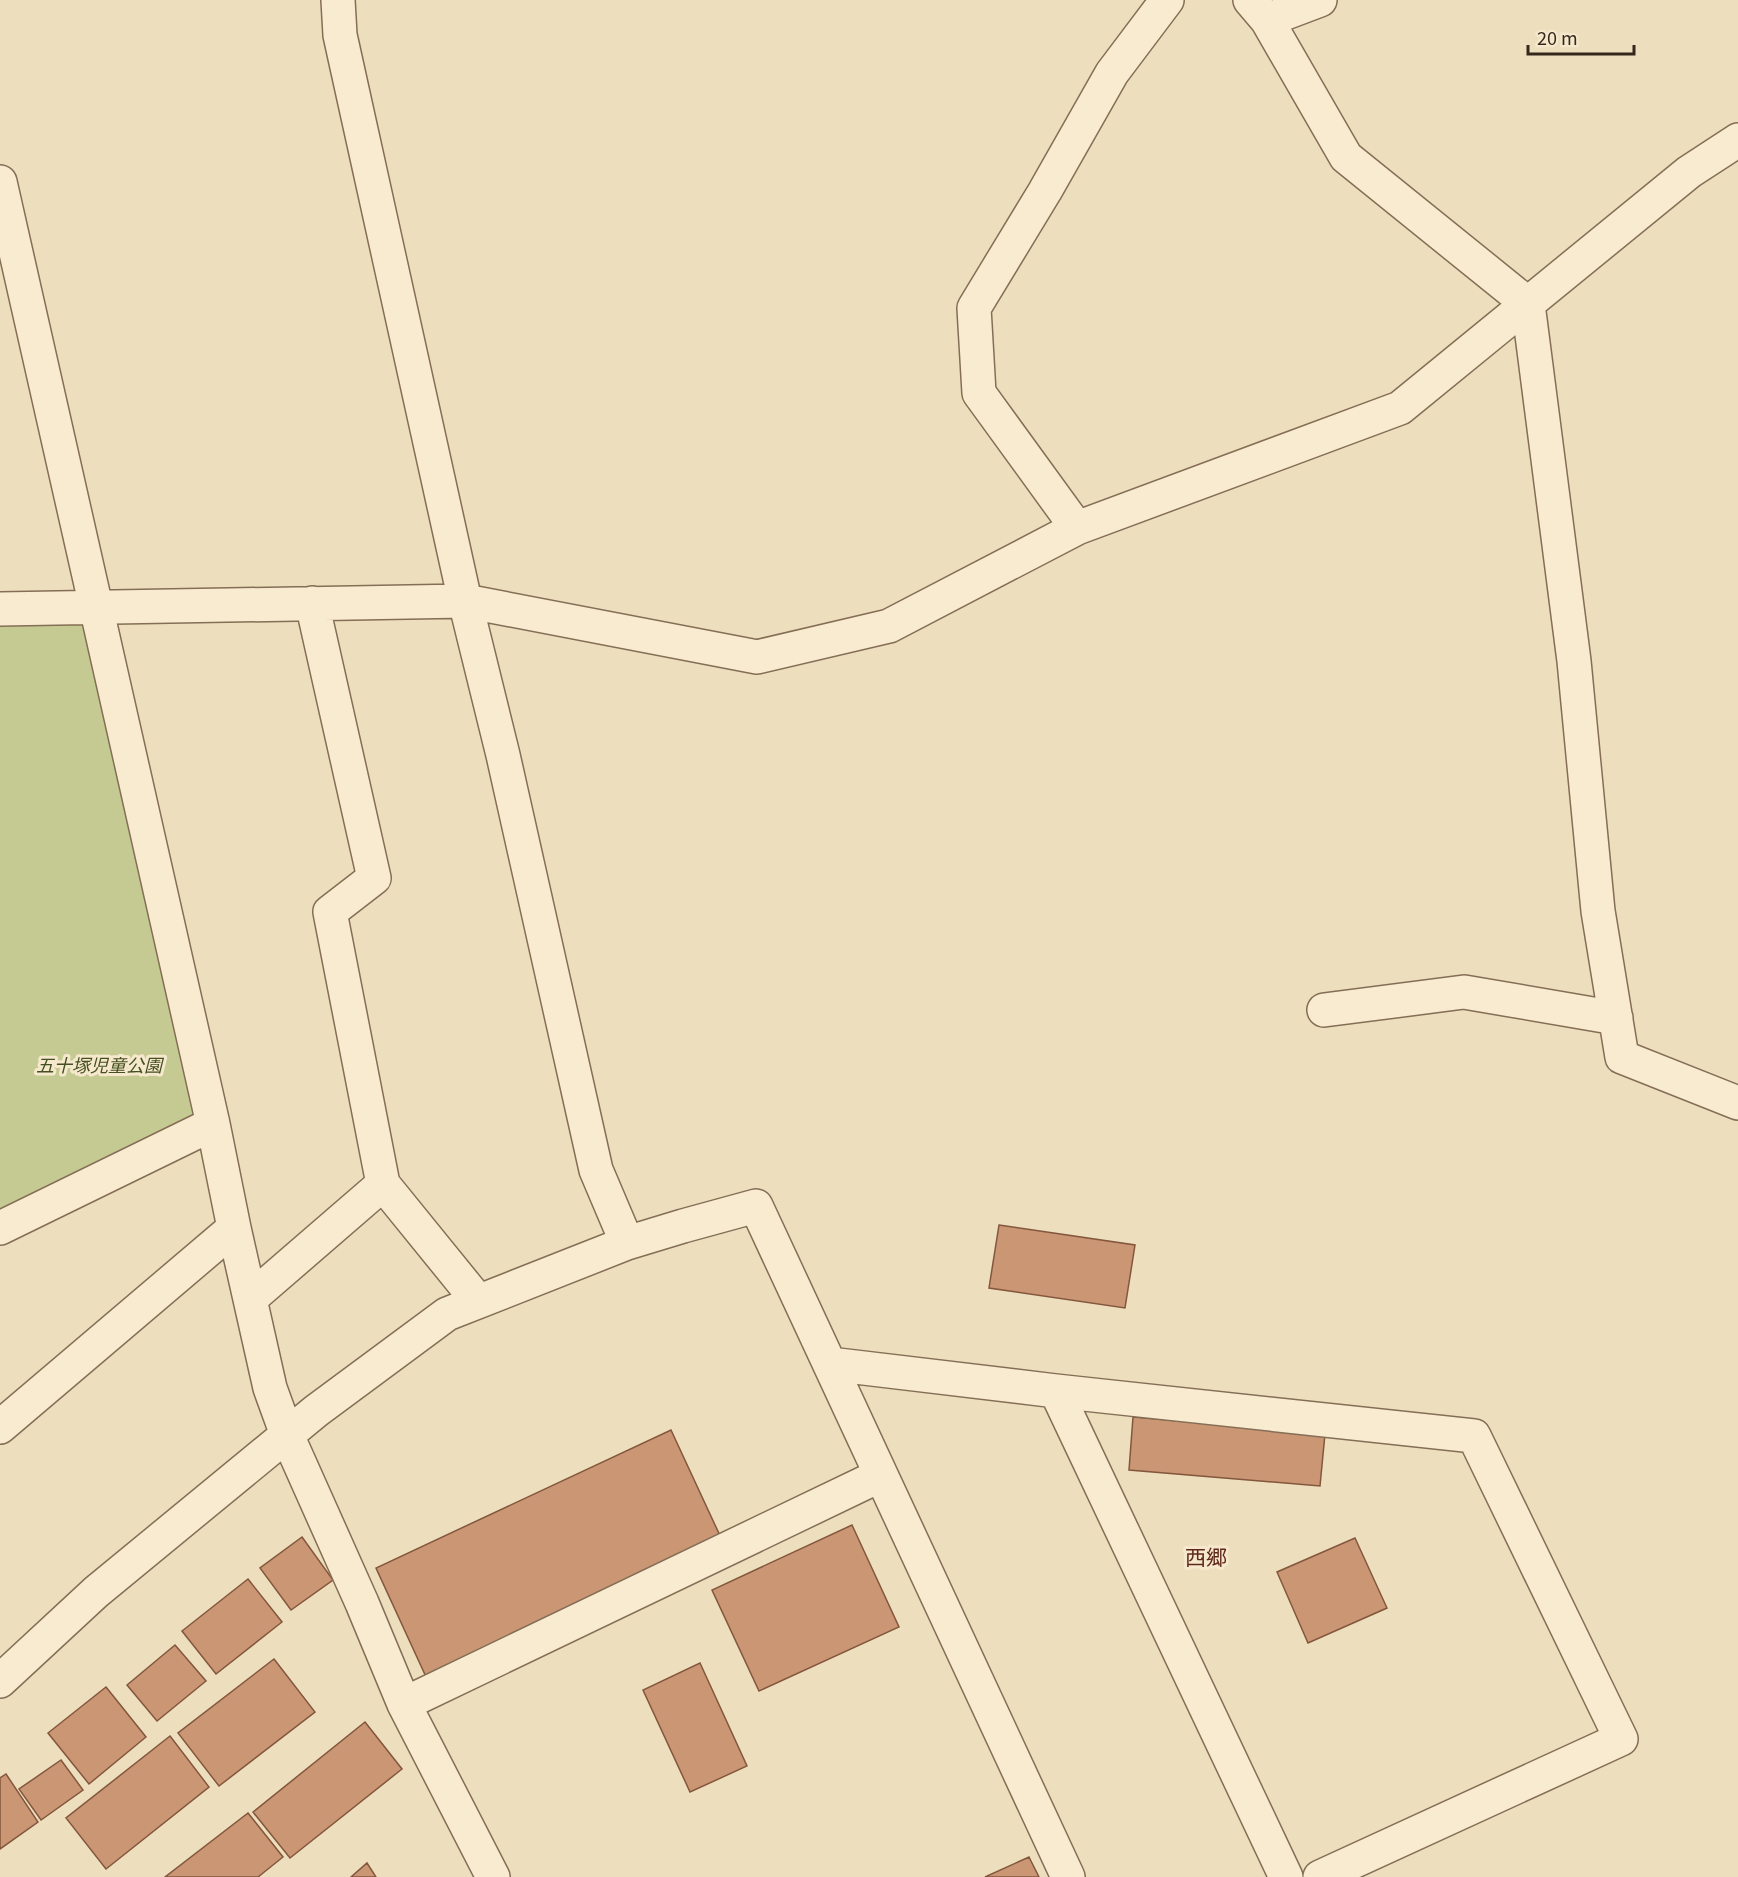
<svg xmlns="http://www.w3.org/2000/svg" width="1738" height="1877" viewBox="0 0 1738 1877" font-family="Georgia,'Noto Sans JP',serif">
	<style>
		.green { fill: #c5ca92 }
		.building { fill: #cb9673; stroke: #83573d; stroke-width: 1.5 }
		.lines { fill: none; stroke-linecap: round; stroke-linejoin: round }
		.minor-casing { stroke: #846e56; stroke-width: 36 }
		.minor { stroke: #f8ebd0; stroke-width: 33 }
		.labels { text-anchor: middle; stroke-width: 6; stroke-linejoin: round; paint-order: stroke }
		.park-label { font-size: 18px; font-style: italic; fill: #455022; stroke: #f5e8cc }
		.quarter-label { font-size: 21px; fill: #60281b; stroke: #f5e8cc }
	</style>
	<rect width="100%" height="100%" fill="#eddebd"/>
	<path class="green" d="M97 607 213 1124 0 1228V609Z"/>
	<path class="building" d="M999 1225 1135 1245 1125 1308 989 1288Z
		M1133 1417 1325 1434 1320 1486 1129 1470Z
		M671 1430 722 1540 427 1679 376 1568Z
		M852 1525 899 1627 759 1691 712 1590Z
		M302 1537 333 1580 291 1610 260 1568Z
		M1355 1538 1387 1608 1308 1643 1277 1572Z
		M248 1579 282 1622 216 1674 182 1631Z
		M175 1645 206 1681 157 1721 127 1685Z
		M274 1659 315 1712 219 1786 178 1733Z
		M700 1663 747 1766 690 1792 643 1690Z
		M106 1687 146 1737 89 1784 48 1733Z
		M365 1722 402 1769 290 1858 253 1812Z
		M170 1736 209 1787 106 1869 66 1818Z
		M61 1760 83 1790 41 1820 19 1789Z
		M6 1774 38 1822 0 1849V1778Z
		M248 1813 283 1857 258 1877H165Z
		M1029 1857 1039 1877H985Z
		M367 1863 376 1877H351Z"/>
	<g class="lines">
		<defs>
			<path id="minor" d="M338 0 340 35 465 601 503 755 596 1170 627 1243
				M1250 0 1267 20 1346 157 1528 304 1574 661 1598 911 1622 1057 1738 1103
				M1267 20 1320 0
				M0 182 213 1124 234 1228 270 1388 287 1435 362 1603 404 1704 493 1877
				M1077 528 979 393 974 308 1045 191 1112 73 1167 0
				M312 603 374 878 330 912 383 1184 478 1301
				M0 609 465 601 757 657 889 626 1077 528 1400 408 1689 172 1738 140
				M1324 1010 1464 992 1616 1018
				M0 1228 213 1124
				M250 1299 383 1184
				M830 1364 1056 1391 1474 1436 1621 1739 1320 1877
				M1056 1391 1286 1877
				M0 1427 234 1228
				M0 1681 96 1592 316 1411 447 1314 627 1243 683 1226 756 1206 1068 1877
				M404 1704 881 1475"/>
		</defs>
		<use href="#minor" class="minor-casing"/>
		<use href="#minor" class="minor"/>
	</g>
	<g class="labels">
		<g class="park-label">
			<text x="99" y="1072">五十塚児童公園</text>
		</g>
		<g class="quarter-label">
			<text x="1206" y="1565">西郷</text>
		</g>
	</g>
	<path d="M1528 45v9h106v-9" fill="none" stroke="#34271b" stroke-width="3"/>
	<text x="1537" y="45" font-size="18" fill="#34271b" stroke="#f5e8cc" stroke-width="4.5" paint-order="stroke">20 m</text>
</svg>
